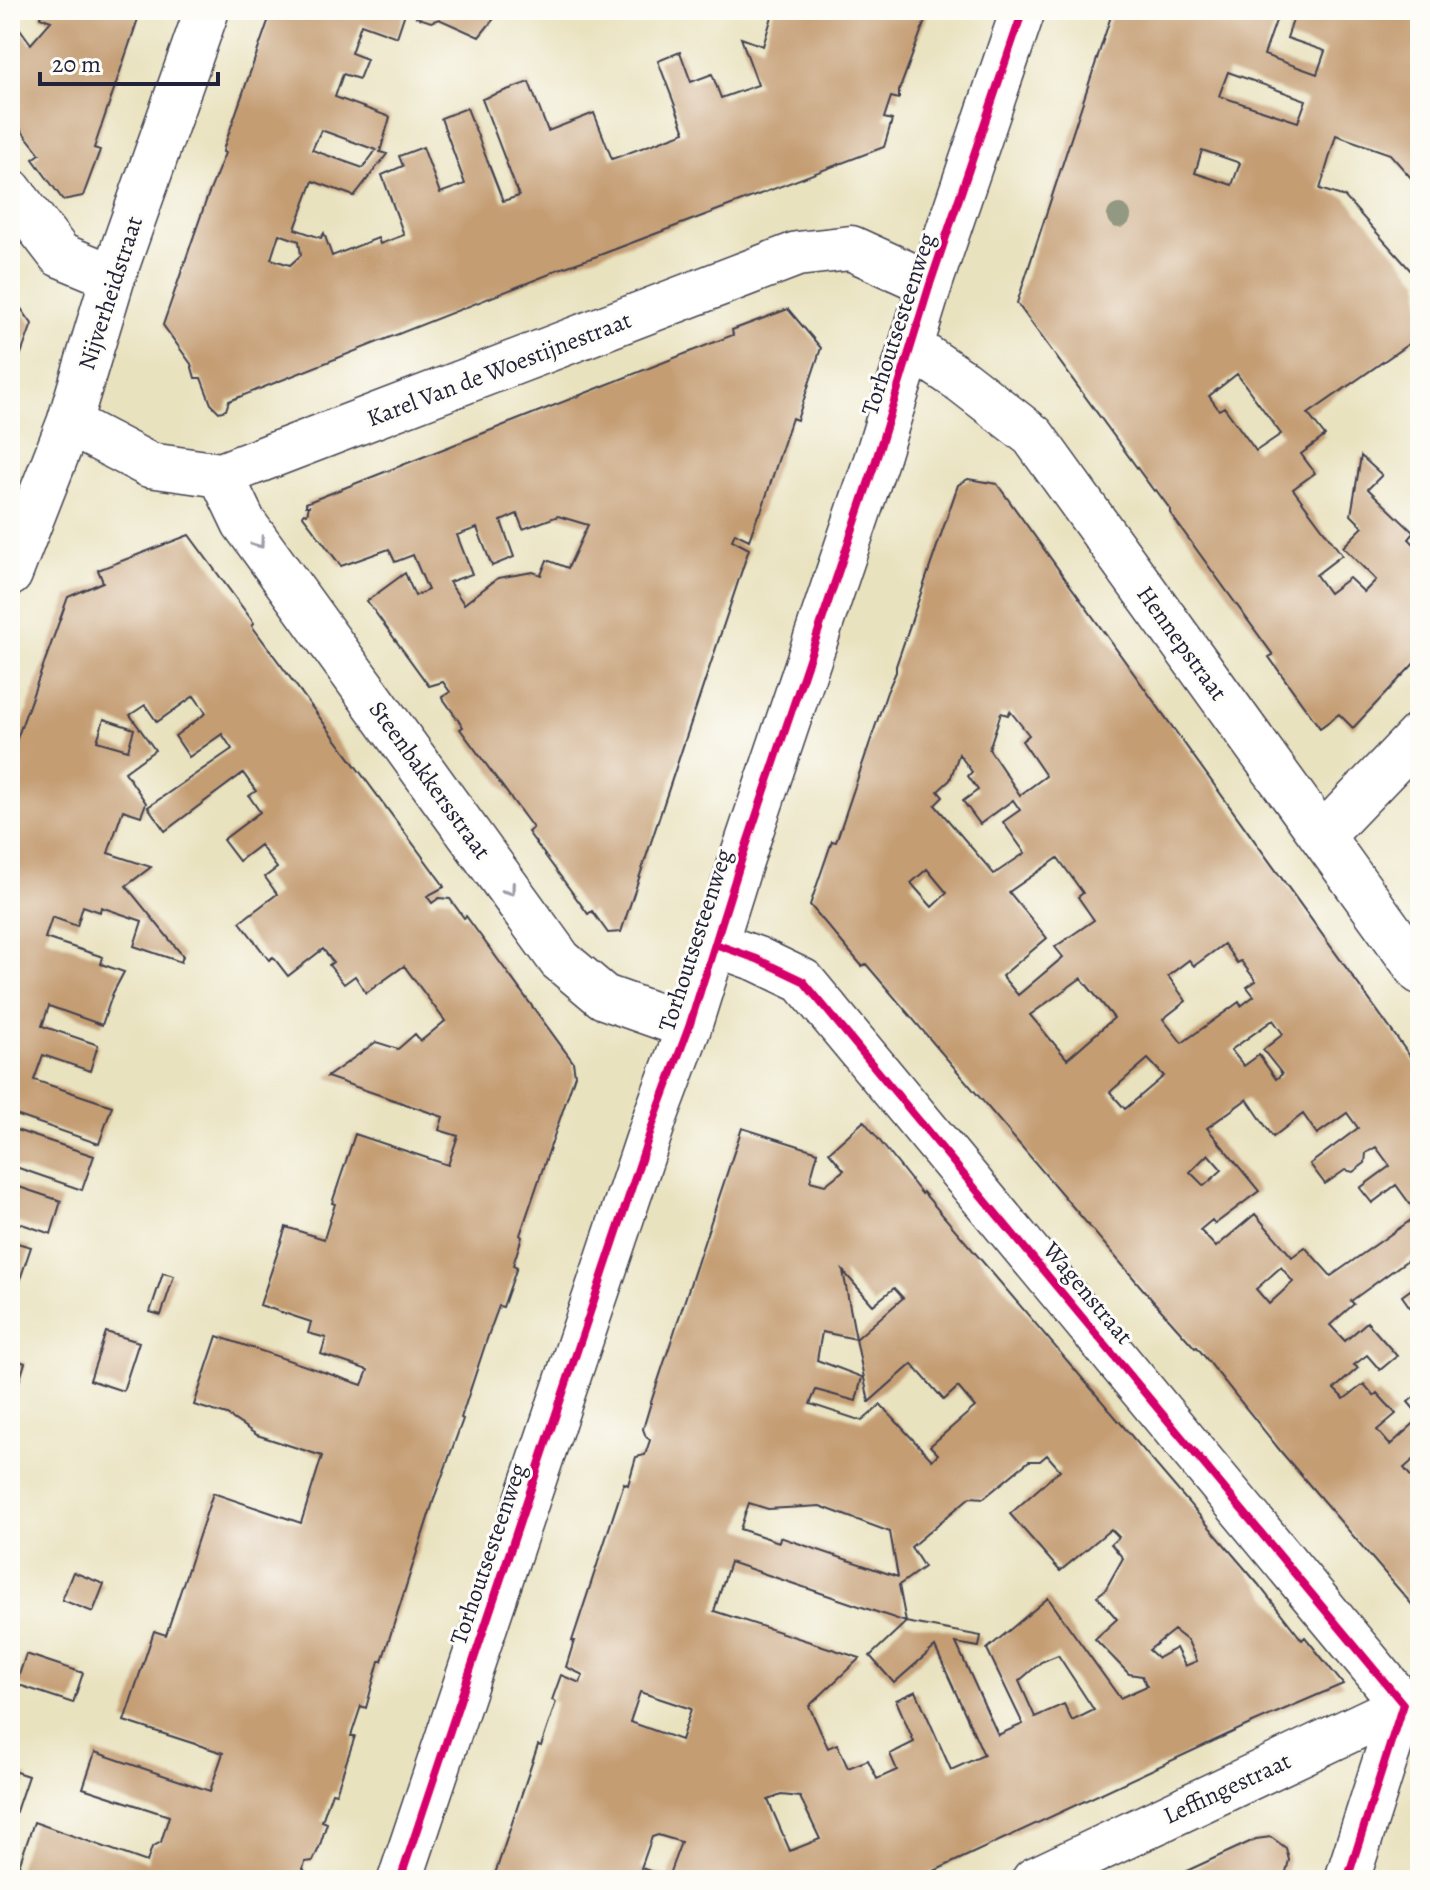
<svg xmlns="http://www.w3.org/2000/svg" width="1430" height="1890" viewBox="0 0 1430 1890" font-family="Alegreya,serif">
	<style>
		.building { fill: #c49d73; fill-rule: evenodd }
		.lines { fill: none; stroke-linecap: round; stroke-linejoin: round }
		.street-casing { stroke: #403f4f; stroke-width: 47 }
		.secondary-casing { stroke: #403f4f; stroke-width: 47 }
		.street { stroke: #fff; stroke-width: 44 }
		.secondary { stroke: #fff; stroke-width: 44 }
		.cycleway-casing { stroke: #fdfcf7; stroke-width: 13 }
		.cycleway { stroke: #d6006c; stroke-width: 8 }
		.tree { fill: #929881 }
		.oneway { stroke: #9c9ca7 }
		.labels { text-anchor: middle; stroke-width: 6; stroke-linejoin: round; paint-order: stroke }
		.street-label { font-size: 24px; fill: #22223b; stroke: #fdfcf7 }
	</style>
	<rect width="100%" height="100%" fill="#fdfcf7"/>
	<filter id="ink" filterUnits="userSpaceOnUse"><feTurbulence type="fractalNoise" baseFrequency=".0125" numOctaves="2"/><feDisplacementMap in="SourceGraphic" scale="16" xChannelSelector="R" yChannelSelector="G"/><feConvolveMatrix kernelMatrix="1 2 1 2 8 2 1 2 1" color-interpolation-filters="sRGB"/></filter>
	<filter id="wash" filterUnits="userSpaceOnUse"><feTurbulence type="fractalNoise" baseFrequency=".006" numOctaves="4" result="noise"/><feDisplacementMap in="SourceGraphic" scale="32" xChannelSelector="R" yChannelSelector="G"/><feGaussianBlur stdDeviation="1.8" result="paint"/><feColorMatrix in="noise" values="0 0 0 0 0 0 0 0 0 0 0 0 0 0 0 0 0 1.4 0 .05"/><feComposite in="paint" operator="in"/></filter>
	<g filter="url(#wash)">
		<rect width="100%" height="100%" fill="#e9e2bf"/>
		<g id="blocks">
			<path class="building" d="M42 10H141L94 148 100 150 83 196 63 200 33 159 40 154 10 116V15L31 44 51 21 40 17Z
				M272 10H406L397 37 361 24 351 53 367 59 359 79 343 74 335 97 390 117 380 152 387 154 354 196 313 181 295 229 321 238 324 233 332 256 378 238 380 244 404 235 382 175 403 166 399 156 423 147 440 193 465 184 441 118 467 108 503 201 519 196 482 99 529 82 548 131 594 113 612 159 685 132 658 61 680 52 691 82 712 74 721 98 758 85 741 38 763 46 774 10H929L899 91V99L891 97 884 118 892 120 884 147 597 256 553 271 550 274 229 401 226 410 219 412 211 404 201 378H195L191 364 163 325 207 198 225 153 223 152 224 147ZM321 130 376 150 363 168 312 150ZM279 234 299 241 301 255 290 265 271 259Z
				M412 10H501L479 37 439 19 431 22 416 17Z
				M1113 10H1420V188L1390 154 1336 135 1320 189 1345 197 1420 281V336L1308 414 1325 436 1301 454 1315 473 1293 489 1342 555 1316 575 1329 593 1349 578 1364 592 1376 580 1343 547 1363 527 1351 515 1361 456 1382 475 1368 489 1414 533 1409 539 1415 545 1420 540V657L1353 728 1339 714 1320 728 1269 657 1273 655 1170 513V509L1156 490 1154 491 1017 303ZM1278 15 1293 20 1287 38 1325 51 1317 74 1264 55ZM1228 72 1306 100 1298 122 1219 96ZM1202 150 1240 163 1232 185 1195 173ZM1237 374 1281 434 1256 451 1224 407 1219 410 1209 396Z
				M10 293 32 324 10 384Z
				M788 309 821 348 797 420 792 418 761 512 758 515 749 540 735 533 732 540 749 549 621 932 608 933 592 911 588 914 528 832 533 828 460 729 463 727 442 697 450 692 443 682 429 686 367 601 405 573 415 596 428 590 413 555 395 562 389 549 341 566 303 516 304 513 307 514 309 506H306V503L733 335 732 330ZM517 514 523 529 558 516 588 525 568 568 547 560 541 575 533 572 498 578 464 604 449 582 472 574 457 535 477 528 492 566 514 557 501 521Z
				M968 479 997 484 1420 1070V1251L1351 1301 1354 1304 1330 1325 1345 1341 1367 1322 1397 1356 1380 1370 1367 1355 1354 1365 1358 1368 1334 1389 1344 1399 1364 1384 1374 1396 1377 1393 1396 1414 1377 1430 1390 1445 1420 1418V1454L1404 1468 1417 1484 1420 1482V1614L1282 1453 1197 1347 1195 1348 1153 1301 866 964 862 966 810 905 832 841 836 842 887 692 896 672V666L958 485ZM1010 711 1029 735 1022 741 1046 776 1020 795 989 749 1001 713 1008 715ZM959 754 972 772 968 776 978 790 963 801 980 824 1013 800 1020 810 1003 822 1025 853 994 874 935 805 943 797 938 791 950 780ZM1058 858 1083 893 1078 897 1094 920 1055 947 1063 957 1018 995 1002 976 1047 938 1009 892ZM927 869 947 893 932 907 911 883ZM1224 944 1237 963 1241 961 1256 981 1247 987 1254 996 1241 1006 1239 1002 1182 1043 1163 1019 1186 1001 1168 976 1189 960 1194 966ZM1081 978 1114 1018 1067 1059 1030 1015ZM1273 1020 1283 1034 1263 1050 1282 1074 1276 1079 1259 1055 1244 1066 1231 1050ZM1148 1059 1164 1076 1125 1109 1110 1092ZM1247 1099 1273 1137 1303 1114 1317 1134 1347 1113 1358 1128 1310 1164 1325 1184 1345 1170 1353 1172 1365 1163 1366 1153 1376 1147 1390 1166 1360 1188 1372 1203 1396 1185 1418 1215 1331 1276 1305 1247 1292 1257 1255 1214 1216 1247 1200 1230 1212 1220 1215 1224 1259 1191 1207 1128ZM1208 1154 1222 1170 1204 1186 1190 1172ZM1281 1267 1293 1282 1269 1304 1256 1289Z
				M189 535 254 623 252 626 442 883 444 887 427 896 432 903 439 898 450 899 464 918 466 916 573 1062 575 1075 520 1235 522 1237 513 1265 517 1267 503 1307 499 1306 489 1333 461 1418 463 1419 435 1496 382 1661H379L366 1708 361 1706 351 1736H355L336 1793 332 1792 322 1821 327 1823 319 1848 313 1861 305 1862 303 1869 308 1875 306 1880H14L34 1822 147 1862 152 1847 161 1842 169 1816 83 1788 95 1752 210 1791 223 1753 124 1721 154 1631 166 1635 213 1493 301 1523 322 1456 257 1435 227 1415 194 1405 217 1336 362 1385 368 1370 321 1354 326 1338 308 1333 311 1322 260 1305 286 1227 324 1239 335 1204 332 1203 355 1134 448 1165 458 1136 439 1130 443 1117 327 1077 376 1042 398 1049 415 1034 421 1041 445 1021 404 966 366 993 355 976 344 984 329 965 333 962 323 949 288 976 273 957 269 960 240 922 277 894 265 877 277 868 260 845 239 861 223 840 260 812 249 796 256 791 243 773 165 831 148 807 232 749 222 734 189 757 175 736 206 713 194 696 157 722 145 705 130 715 155 750 125 772 146 803 141 816 123 810 108 853 151 867 126 886 183 956 181 962 134 946 142 921 101 907 100 912 83 906 77 926 52 917 45 938 103 957 101 964 124 972 113 993 102 1025 49 1006 42 1026 98 1045 90 1071 43 1055 34 1080 112 1106 99 1144 13 1114 10 1120V758L68 597 103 582 98 570ZM104 719 134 729 128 750 97 741Z
				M864 1121 922 1194 923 1192 1258 1584 1302 1640 1305 1637 1343 1684 1248 1725 915 1880H493L538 1745 541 1746 556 1702 552 1700 561 1675 580 1683 583 1675 566 1667 574 1641H572L624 1483 628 1485 636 1457 645 1455 650 1440 646 1437 643 1429 652 1399 742 1128 818 1152 810 1181 825 1185 844 1170 829 1152ZM843 1271 873 1305 894 1288 903 1298 856 1339 869 1402 912 1364 944 1400 958 1387 975 1407 930 1446 938 1454 932 1460 881 1405 862 1421 810 1404 816 1390 856 1401 862 1377 817 1360 822 1332 856 1339ZM1047 1455 1060 1470 1010 1514 1060 1571 1111 1529 1119 1537 1111 1544 1123 1558 1105 1590 1097 1596 1117 1619 1095 1639 1129 1674 1142 1676 1147 1686 1120 1698 1048 1598 987 1649 1023 1724 998 1735 956 1643 979 1647 981 1636 906 1622 870 1656 894 1683 935 1647 984 1755 951 1770 916 1691 896 1700 914 1742 890 1754 897 1770 877 1779 868 1760 848 1768 837 1744 828 1748 809 1706 860 1658 714 1611 730 1562 906 1622 899 1585 924 1567 911 1547 970 1497 984 1498 1029 1461H1040ZM749 1503 768 1509 820 1506 890 1532 898 1577 780 1537 779 1542 740 1529ZM1174 1630 1188 1641 1197 1661 1185 1666 1176 1648 1158 1658 1149 1650ZM1058 1655 1094 1710 1072 1721 1064 1704 1035 1717 1019 1681 1041 1662ZM640 1692 691 1709 681 1740 630 1722ZM781 1795 800 1797 820 1839 790 1851 768 1800ZM658 1835 681 1842 668 1877 641 1868 652 1837Z
				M10 1128 94 1156 82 1190 10 1165Z
				M10 1184 61 1201 51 1234 10 1220Z
				M10 1241 31 1247 13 1300 10 1299Z
				M163 1273 174 1276 161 1315 150 1312Z
				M1420 1283V1308L1414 1313 1402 1296Z
				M106 1332 139 1342 123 1391 90 1380Z
				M10 1358 25 1363 17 1388 10 1386Z
				M1420 1392V1416L1408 1402Z
				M73 1572 104 1584 93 1612 62 1600Z
				M26 1654 83 1673 73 1703 16 1684Z
				M10 1770 28 1776 11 1826H10Z
				M1271 1837 1286 1848 1289 1860 1284 1880H1167L1256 1839Z"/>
		</g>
	</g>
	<g filter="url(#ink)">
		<use href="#blocks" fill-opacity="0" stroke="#403f4f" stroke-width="2"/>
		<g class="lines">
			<defs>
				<path id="street" d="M10 190 60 255 113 277
					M911 347 962 381 1033 436 1420 972
					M69 423 149 465 221 475 797 254 851 248 930 284
					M221 475 244 523 560 960 604 997 689 1027
					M10 574 69 423 113 277 207 10
					M1322 836 1420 734
					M715 944 757 959 803 981 1403 1704 1347 1880
					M1034 1880 1418 1698"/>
				<path id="secondary" d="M400 1880 656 1115 689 1027 741 861 876 460 930 284 1023 10"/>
			</defs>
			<use href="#street" class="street-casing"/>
			<use href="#secondary" class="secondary-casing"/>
			<use href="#street" class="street"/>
			<use href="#secondary" class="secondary"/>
			<defs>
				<path id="cycleway" d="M715 944 757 959 803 981 1403 1704 1347 1880
					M400 1880 656 1115 689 1027 741 861 876 460 930 284 1023 10"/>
			</defs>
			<use href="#cycleway" class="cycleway-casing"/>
			<use href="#cycleway" class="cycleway"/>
		</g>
		<circle class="tree" cx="1119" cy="216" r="12"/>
		<defs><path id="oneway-chevron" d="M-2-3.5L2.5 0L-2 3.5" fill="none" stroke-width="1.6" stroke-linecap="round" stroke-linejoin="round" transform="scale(2)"/></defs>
		<g class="oneway">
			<use href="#oneway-chevron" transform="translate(259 543) rotate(54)"/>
			<use href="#oneway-chevron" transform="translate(510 890) rotate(54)"/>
		</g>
	</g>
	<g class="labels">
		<g class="street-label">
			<text transform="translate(110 293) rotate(-72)" y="8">Nijverheidstraat</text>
			<text transform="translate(898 324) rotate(-72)" y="8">Torhoutsesteenweg</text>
			<text transform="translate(499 369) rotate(-21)" y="8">Karel Van de Woestijnestraat</text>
			<text transform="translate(1182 643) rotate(54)" y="8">Hennepstraat</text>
			<text transform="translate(430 780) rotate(54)" y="8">Steenbakkersstraat</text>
			<text transform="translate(695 940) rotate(-72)" y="8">Torhoutsesteenweg</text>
			<text transform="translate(1088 1293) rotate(50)" y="8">Wagenstraat</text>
			<text transform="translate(488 1554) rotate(-71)" y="8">Torhoutsesteenweg</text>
			<text transform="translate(1227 1788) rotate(-25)" y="8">Leffingestraat</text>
		</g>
	</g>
	<rect width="1430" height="1890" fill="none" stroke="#fdfcf7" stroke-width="40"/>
	<path d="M40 72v12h178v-12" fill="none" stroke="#22223b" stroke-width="4"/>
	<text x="52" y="72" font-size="24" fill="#22223b" stroke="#fdfcf7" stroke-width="6" paint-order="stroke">20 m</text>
</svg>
